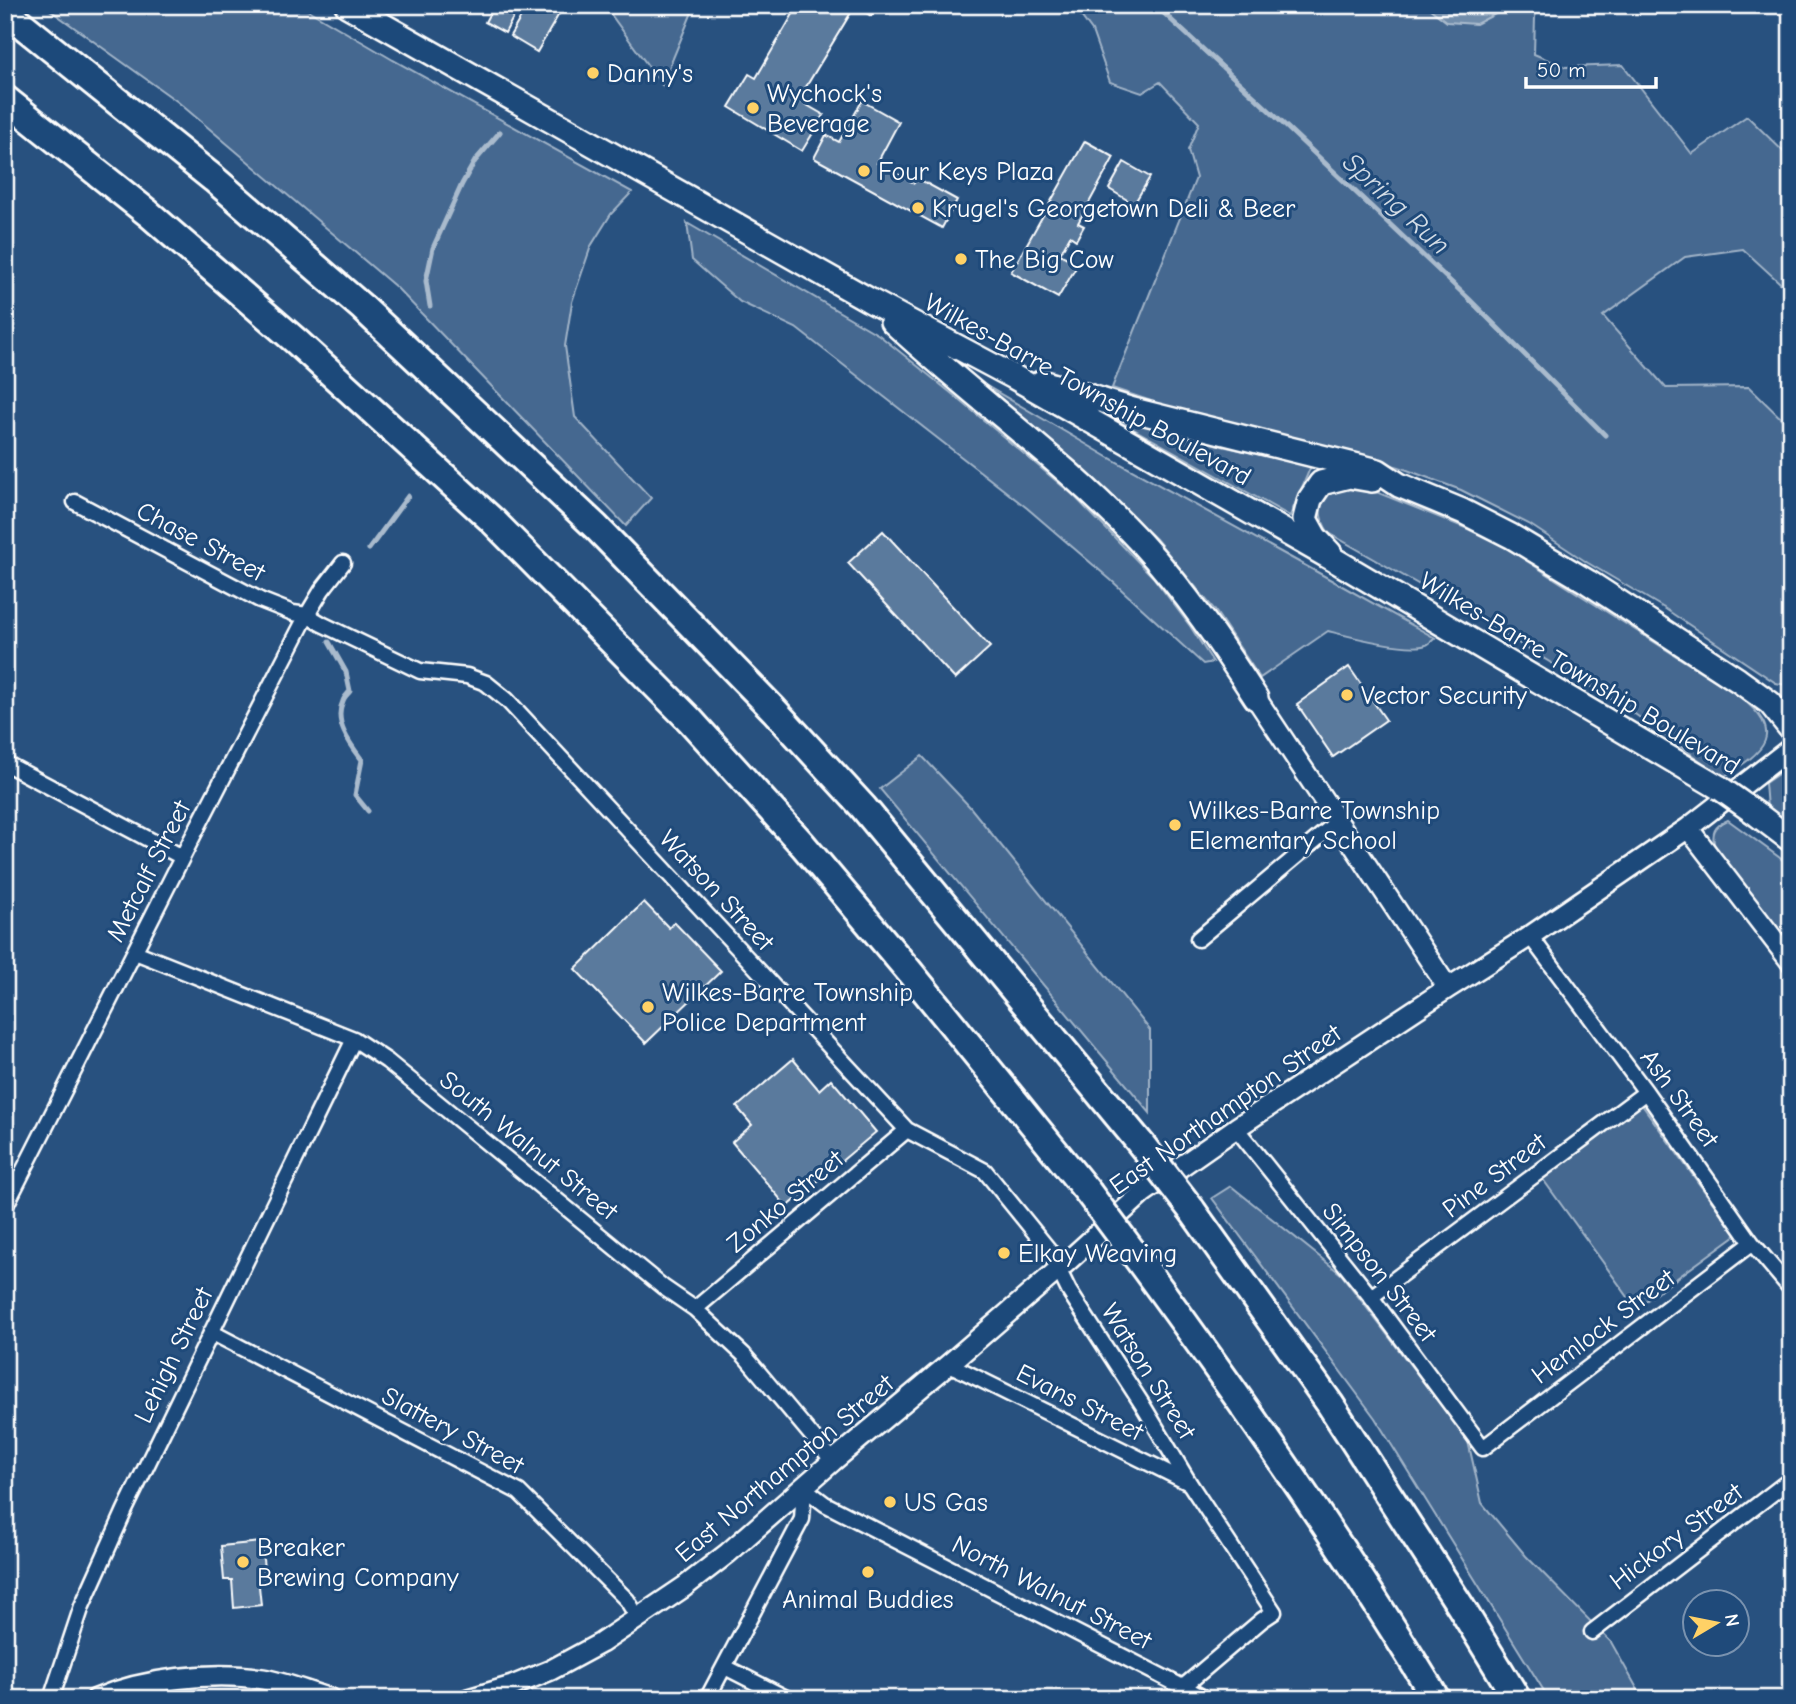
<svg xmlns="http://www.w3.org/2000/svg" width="1796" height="1704" viewBox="0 0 1796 1704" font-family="'Comic Neue',sans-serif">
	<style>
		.green { fill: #446890; stroke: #a2b4c8; stroke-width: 2 }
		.water { fill: #718dab; stroke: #aabbcd; stroke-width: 2 }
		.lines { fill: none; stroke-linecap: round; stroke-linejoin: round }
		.stream { stroke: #aabbcd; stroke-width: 5 }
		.building { fill: #5a7a9d; stroke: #fff; stroke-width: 2 }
		.street-casing { stroke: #fff; stroke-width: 19 }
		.secondary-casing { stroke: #fff; stroke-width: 24 }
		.primary-casing { stroke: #fff; stroke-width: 28 }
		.highway-casing { stroke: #fff; stroke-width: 32 }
		.street { stroke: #1f4a7a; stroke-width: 14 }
		.secondary { stroke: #1f4a7a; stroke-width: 19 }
		.primary { stroke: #1f4a7a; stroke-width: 23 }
		.highway { stroke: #1f4a7a; stroke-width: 26 }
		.primary-bridge-casing { stroke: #fff; stroke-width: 28; stroke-linecap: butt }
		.highway-bridge-casing { stroke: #fff; stroke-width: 32; stroke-linecap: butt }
		.primary-bridge { stroke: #1f4a7a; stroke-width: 23 }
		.highway-bridge { stroke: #1f4a7a; stroke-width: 26 }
		.poi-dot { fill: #ffd166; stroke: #1f4a7a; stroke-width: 2.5 }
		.labels { text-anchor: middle; stroke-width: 6; stroke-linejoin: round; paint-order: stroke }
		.poi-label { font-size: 26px; fill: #fff; stroke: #1f4a7a; text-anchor: start }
		.street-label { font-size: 26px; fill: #fff; stroke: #1f4a7a }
		.water-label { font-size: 28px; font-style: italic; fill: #d4dde6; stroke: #1f4a7a }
	</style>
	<rect width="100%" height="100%" fill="#28517f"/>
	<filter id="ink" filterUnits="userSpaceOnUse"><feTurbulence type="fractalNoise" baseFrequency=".0143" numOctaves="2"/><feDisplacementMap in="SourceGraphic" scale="14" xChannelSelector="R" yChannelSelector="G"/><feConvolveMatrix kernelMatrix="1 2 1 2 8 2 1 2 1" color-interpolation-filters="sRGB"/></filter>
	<g filter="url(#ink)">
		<path class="green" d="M43 5H299L393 60 632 192 611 214 591 246 572 302 565 346 575 417 651 498 626 526 397 288 178 102Z
			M604 5H695L662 85Z
			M1073 5H1538L1535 17 1534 54 1565 67 1623 65 1692 154 1747 116 1791 159V293L1743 249 1685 257 1603 316 1666 388 1749 387 1791 428V686L1776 683 1664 608 1588 563 1529 524 1461 490 1399 467 1330 448 1187 413 1112 388 1196 178 1188 150 1199 123 1160 82 1142 93 1110 82 1092 31Z
			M687 223 879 335 956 397 1073 495 1153 577 1190 626 1213 662 1203 664 1112 581 1027 508 796 328 740 302 692 260Z
			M985 385 1108 457 1317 572 1435 638C1432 641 1429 644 1426 645 1408 652 1348 636 1328 631L1260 678 1214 609 1156 539 1077 463Z
			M1094 407 1143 424 1222 446 1311 466 1290 516Z
			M1340 486 1364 487 1468 529 1505 547 1739 696C1787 734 1765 751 1723 777L1632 712 1472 615 1329 533C1315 513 1318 498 1340 486Z
			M922 756 970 807 1150 1030V1113L880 789Z
			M1781 772 1791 774V824L1767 808 1765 783Z
			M1728 820 1791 866V949L1715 847C1711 833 1714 826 1728 820Z
			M1642 1105 1736 1235 1636 1308 1542 1178Z
			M1231 1186 1341 1274 1468 1441 1482 1503 1526 1556 1611 1642 1643 1699H1549L1375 1418 1212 1198Z"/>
		<path class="water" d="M1425 5H1502L1501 11 1476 24 1447 22Z"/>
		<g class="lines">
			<path class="stream" d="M1155 5 1258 100 1469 299 1605 435
				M430 306 426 281 433 248 462 184 475 161 500 132
				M369 549 408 496
				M329 642 346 672 350 691C348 694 344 697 343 701 333 722 350 744 362 760L355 795 368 811"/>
		</g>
		<path class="building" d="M494 5 514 16 505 33 485 22Z
			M528 5H543L559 14 537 52 510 36Z
			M796 5H878L871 16 855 6 798 100 824 115 802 151 729 107 749 74 756 78 796 9 795 8Z
			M862 101 899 122 877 163 914 183 917 178 957 200 942 228 814 158 826 135 839 142Z
			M1085 141 1114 157 1078 223 1084 226 1076 240 1070 236 1060 254 1078 264 1058 298 1011 272Z
			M1124 162 1150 177 1134 204 1109 189Z
			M883 531 990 647 955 679 848 563Z
			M1349 667 1386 720 1333 757 1297 704Z
			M644 902 669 928 674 922 721 971 646 1043 575 969Z
			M793 1059 819 1090 831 1079 876 1132 787 1207 732 1142 752 1125 737 1107Z
			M261 1542 265 1577H258L261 1605 234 1608 232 1580H224L221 1546Z"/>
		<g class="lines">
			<defs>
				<path id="street" d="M75 502 260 600 293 613 307 615 322 624 420 671 467 676 486 683 507 700 907 1130 985 1171 1049 1250 1069 1291 1142 1404 1190 1484 1274 1612 1262 1620 1183 1687 1177 1699
					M5 763 182 857
					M1530 936 1646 1092 1752 1243 1791 1289
					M1198 939 1337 822
					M135 952 354 1039 387 1061 663 1287 695 1309 744 1355 833 1461
					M1236 1128 1371 1297 1483 1448 1752 1243
					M5 1207 190 842 307 615 322 590 343 563
					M1371 1297 1646 1092
					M695 1309 907 1130
					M211 1332 519 1492 627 1600 638 1618
					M949 1364 1189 1483
					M804 1488 825 1504 1206 1699
					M1592 1632 1791 1479
					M725 1667 788 1699
					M51 1699 82 1606 125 1510 354 1039
					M707 1699 802 1519 804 1488"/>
				<path id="secondary" d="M1256 698 1448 988
					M1688 828 1791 962
					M96 1699C144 1679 211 1671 263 1679 286 1683 309 1693 331 1699
					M468 1699 512 1686 551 1670 601 1643 684 1587 728 1553 833 1461 949 1364 1059 1269 1143 1193 1236 1128 1448 988 1530 936 1688 828 1791 748"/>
				<path id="primary" d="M347 5 869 300 1014 377 1338 562 1720 788
					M892 321C973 397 1066 462 1142 544 1186 592 1221 644 1256 698
					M1042 382 1133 410 1378 471 1399 485 1462 511 1511 536 1588 582 1738 680 1770 703 1791 729
					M1330 553 1315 537 1305 519 1310 499 1321 483 1349 476 1372 480
					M1758 815 1791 840"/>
				<path id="highway" d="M5 11 214 179 363 308 596 527 774 710 863 807 1141 1144
					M5 99 148 213 297 342 493 521 690 720 803 845 909 971 1088 1192
					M1191 1209 1330 1404 1461 1607 1517 1699
					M1135 1255C1241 1399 1344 1546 1436 1699"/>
			</defs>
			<use href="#street" class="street-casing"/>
			<use href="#secondary" class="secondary-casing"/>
			<use href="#primary" class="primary-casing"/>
			<use href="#highway" class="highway-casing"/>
			<use href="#street" class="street"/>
			<use href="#secondary" class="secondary"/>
			<use href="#primary" class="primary"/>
			<use href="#highway" class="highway"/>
			<defs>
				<path id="primary-bridge" d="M1720 788 1758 815"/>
				<path id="highway-bridge" d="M1141 1144 1191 1209
					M1088 1192 1135 1255"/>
			</defs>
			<use href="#primary-bridge" class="primary-bridge-casing"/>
			<use href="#highway-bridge" class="highway-bridge-casing"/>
			<use href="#primary-bridge" class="primary-bridge"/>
			<use href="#highway-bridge" class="highway-bridge"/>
		</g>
	</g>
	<g class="poi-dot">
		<circle cx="593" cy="73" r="7"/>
		<circle cx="753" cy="108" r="7"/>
		<circle cx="864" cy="171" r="7"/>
		<circle cx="918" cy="208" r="7"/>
		<circle cx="961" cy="259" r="7"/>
		<circle cx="1347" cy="695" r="7"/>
		<circle cx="1175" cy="825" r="7"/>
		<circle cx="648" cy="1007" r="7"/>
		<circle cx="1004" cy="1253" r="7"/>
		<circle cx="890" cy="1502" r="7"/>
		<circle cx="243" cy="1562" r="7"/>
		<circle cx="868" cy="1572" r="7"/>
	</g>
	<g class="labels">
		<g class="poi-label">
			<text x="607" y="82">Danny's</text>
			<text x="767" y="102">Wychock's<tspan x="767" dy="30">Beverage</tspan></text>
			<text x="878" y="180">Four Keys Plaza</text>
			<text x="932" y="217">Krugel's Georgetown Deli &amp; Beer</text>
			<text x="975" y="268">The Big Cow</text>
			<text x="1361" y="704">Vector Security</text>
			<text x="1189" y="819">Wilkes-Barre Township<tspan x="1189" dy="30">Elementary School</tspan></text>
			<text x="662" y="1001">Wilkes-Barre Township<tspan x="662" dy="30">Police Department</tspan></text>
			<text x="1018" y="1262">Elkay Weaving</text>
			<text x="904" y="1511">US Gas</text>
			<text x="257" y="1556">Breaker<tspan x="257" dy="30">Brewing Company</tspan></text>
			<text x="868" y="1608" text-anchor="middle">Animal Buddies</text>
		</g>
		<g class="street-label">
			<text transform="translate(1088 389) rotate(29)" y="9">Wilkes-Barre Township Boulevard</text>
			<text transform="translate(201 541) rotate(28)" y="9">Chase Street</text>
			<text transform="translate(1580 673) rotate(31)" y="9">Wilkes-Barre Township Boulevard</text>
			<text transform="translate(148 871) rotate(-63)" y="9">Metcalf Street</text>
			<text transform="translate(717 890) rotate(47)" y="9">Watson Street</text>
			<text transform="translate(1680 1098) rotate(54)" y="9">Ash Street</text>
			<text transform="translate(1225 1109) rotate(-35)" y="9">East Northampton Street</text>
			<text transform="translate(529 1145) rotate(39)" y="9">South Walnut Street</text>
			<text transform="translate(1494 1175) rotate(-37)" y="9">Pine Street</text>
			<text transform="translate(785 1201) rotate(-40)" y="9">Zonko Street</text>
			<text transform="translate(1380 1272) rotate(52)" y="9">Simpson Street</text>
			<text transform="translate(1603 1326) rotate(-37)" y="9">Hemlock Street</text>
			<text transform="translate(173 1355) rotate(-64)" y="9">Lehigh Street</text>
			<text transform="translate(1149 1371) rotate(58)" y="9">Watson Street</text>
			<text transform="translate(1080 1402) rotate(27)" y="9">Evans Street</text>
			<text transform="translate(453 1430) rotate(28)" y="9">Slattery Street</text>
			<text transform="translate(784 1468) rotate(-40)" y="9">East Northampton Street</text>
			<text transform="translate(1676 1536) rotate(-37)" y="9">Hickory Street</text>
			<text transform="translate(1052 1592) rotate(27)" y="9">North Walnut Street</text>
		</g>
		<g class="water-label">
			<text transform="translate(1397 203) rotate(43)" y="10">Spring Run</text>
		</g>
	</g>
	<rect width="1796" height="1704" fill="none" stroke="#1f4a7a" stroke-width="28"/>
	<rect x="14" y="14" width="1768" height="1676" fill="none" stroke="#fff" stroke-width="2.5" filter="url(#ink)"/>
	<g transform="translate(1716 1623) rotate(80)"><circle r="33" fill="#1f4a7a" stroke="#7992af" stroke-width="2"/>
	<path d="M0-5L12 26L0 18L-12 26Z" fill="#ffd166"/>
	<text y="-10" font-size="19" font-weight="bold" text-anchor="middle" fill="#ffffff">N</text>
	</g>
	<path d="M1526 77v10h130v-10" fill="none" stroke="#ffffff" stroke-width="3.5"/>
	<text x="1537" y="77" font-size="21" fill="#ffffff" stroke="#1f4a7a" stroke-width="5" paint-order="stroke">50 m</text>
</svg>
